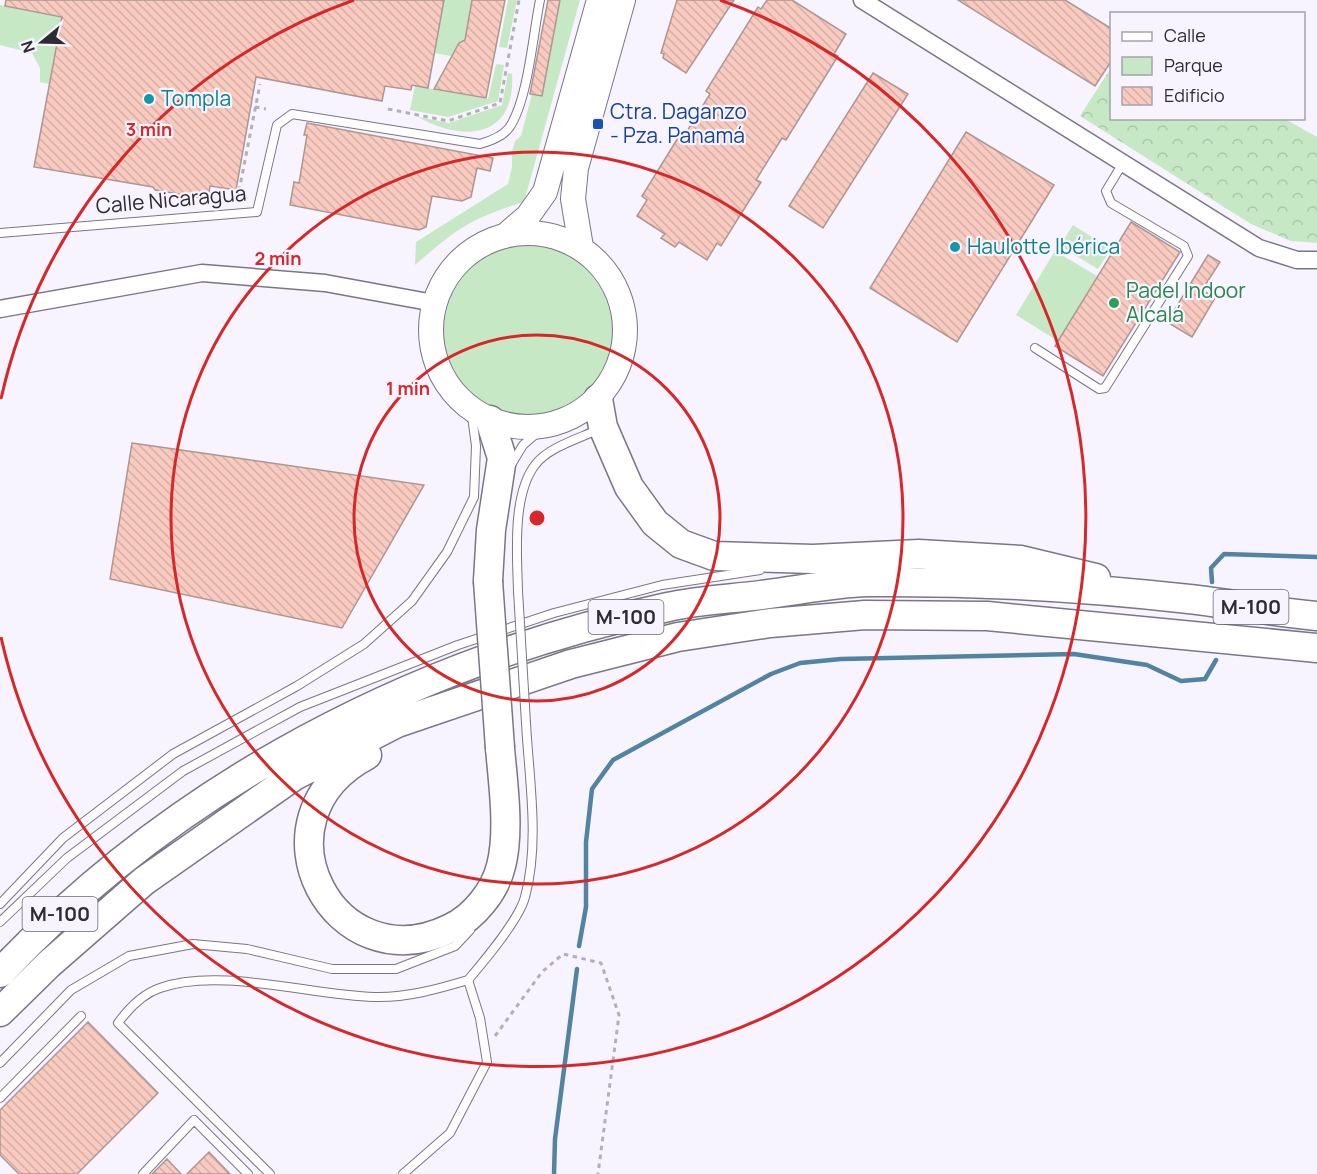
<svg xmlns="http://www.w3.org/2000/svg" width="1317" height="1174" viewBox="0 0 1317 1174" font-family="Manrope,sans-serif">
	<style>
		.green { fill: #c6e8c5 }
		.forest { fill: url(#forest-crowns) }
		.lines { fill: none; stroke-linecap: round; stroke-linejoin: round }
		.stream { stroke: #5183a2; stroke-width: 4.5 }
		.building { fill: url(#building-back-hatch); stroke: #ad9792; stroke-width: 1.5 }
		.service-casing { stroke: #7b7586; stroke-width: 10 }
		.minor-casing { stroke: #7b7586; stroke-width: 19 }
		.secondary-casing { stroke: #7b7586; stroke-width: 26 }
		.trunk-casing { stroke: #7b7586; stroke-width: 31 }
		.path { stroke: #b4b0bb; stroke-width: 3; stroke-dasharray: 4.5 4.5; stroke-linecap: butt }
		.service { stroke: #fff; stroke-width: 8 }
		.minor { stroke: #fff; stroke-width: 16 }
		.secondary { stroke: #fff; stroke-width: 24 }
		.trunk { stroke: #fff; stroke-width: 28 }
		.service-bridge-casing { stroke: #7b7586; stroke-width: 10; stroke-linecap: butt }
		.trunk-bridge-casing { stroke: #7b7586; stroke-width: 31; stroke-linecap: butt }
		.service-bridge { stroke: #fff; stroke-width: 8 }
		.trunk-bridge { stroke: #fff; stroke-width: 28 }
		.ring { fill: none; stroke: #d62828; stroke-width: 3 }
		.culture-dot { fill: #0f9aa8; stroke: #f7f3ff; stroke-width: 2 }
		.transit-dot { fill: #1a4fb4; stroke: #f7f3ff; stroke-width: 2 }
		.leisure-dot { fill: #2e9e5b; stroke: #f7f3ff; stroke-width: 2 }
		.labels { text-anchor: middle; stroke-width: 4.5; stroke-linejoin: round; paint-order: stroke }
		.shield { fill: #f7f3ff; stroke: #6a6770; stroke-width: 1.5 }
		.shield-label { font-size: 20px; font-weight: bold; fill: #2e2b33 }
		.culture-label { font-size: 21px; fill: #0d838f; stroke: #f7f3ff; text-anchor: start }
		.transit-label { font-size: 21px; fill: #164399; stroke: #f7f3ff; text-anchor: start }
		.street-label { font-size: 21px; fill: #2e2b33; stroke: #f7f3ff }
		.leisure-label { font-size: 21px; fill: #27864d; stroke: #f7f3ff; text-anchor: start }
		.centre { fill: #d62828; stroke: #f7f3ff; stroke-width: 3 }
		.ring-label { font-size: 18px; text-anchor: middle; font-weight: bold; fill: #d62828; stroke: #f7f3ff; stroke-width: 4.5; stroke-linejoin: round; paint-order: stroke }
	</style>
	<defs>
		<pattern id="forest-crowns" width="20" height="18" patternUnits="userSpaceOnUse" patternTransform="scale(1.5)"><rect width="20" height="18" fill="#c6e8c5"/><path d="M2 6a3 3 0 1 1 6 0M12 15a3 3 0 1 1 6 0" fill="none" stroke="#aac7aa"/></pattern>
		<pattern id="building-back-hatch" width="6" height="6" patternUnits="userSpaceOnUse" patternTransform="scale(1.5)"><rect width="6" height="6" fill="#f9cabf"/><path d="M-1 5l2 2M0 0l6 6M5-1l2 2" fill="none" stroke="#d6aea5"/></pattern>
	</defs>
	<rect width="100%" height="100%" fill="#f7f3ff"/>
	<path class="green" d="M444 0H472L465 41 459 42 456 47 462 58 434 53Z
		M508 0H517L507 48 499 47Z
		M560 0H580L524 202C471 218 456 229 415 265L416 242 508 184 512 167V152L515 141 521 136 532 94 542 96Z
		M0 5 62 17 49 84 40 82V68L32 53 0 45Z
		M496 64 504 65 498 101 448 117 410 110 415 86 488 99Z
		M508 73 512 74C516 138 464 143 418 117L449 123 502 105Z
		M1073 225 1111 249 1098 269 1060 246Z
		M440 329a87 87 0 1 1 174 0a87 87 0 1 1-174 0Z
		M1055 251 1097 276 1058 341 1016 315Z"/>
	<path class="forest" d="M1111 68 1112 118 1285 119 1317 137V243L1291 241 1251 224 1080 116Z"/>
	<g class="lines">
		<path class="stream" d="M1212 582 1211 568 1224 554 1317 557
			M579 946 586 907V842L592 789 613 760 771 674 800 663 841 659 1074 654 1147 665 1181 681 1205 679 1216 660
			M554 1174 555 1139 577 969"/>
	</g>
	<path class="building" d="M6 0H444L428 88 412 85 411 90 385 86 382 101 256 77 236 190 210 186 208 199 155 190 153 187 34 167 62 17 5 6Z
		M472 0H505L486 98 434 89 459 43 465 40Z
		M548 0H560L542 96 530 94Z
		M677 0H734L686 73 663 58 664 54 661 53Z
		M767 0H792L846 34 834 54 838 56 786 140 782 138 756 180 761 182 721 246 717 243 707 260 679 242 675 247 661 238 665 234 637 216 647 200 642 196 681 133 684 136 710 94 706 91 758 7 761 9Z
		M958 0H1065L1112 29V60L1095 86Z
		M873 73 908 94 823 228 789 206Z
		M307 123 493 158 490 171 477 168 471 197 462 201 432 196 426 227 419 230 290 205 294 182 299 183 307 135H304Z
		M966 132 1054 185 957 342 870 288Z
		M1131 222 1180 252 1103 376 1055 346Z
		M1208 255 1220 262 1202 290 1215 298 1192 337 1167 322Z
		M132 443 424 485 342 628 110 579Z
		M88 1022 158 1093 77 1174H19L0 1155V1110Z
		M209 1152 230 1174H187Z
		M167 1159 181 1174H152Z"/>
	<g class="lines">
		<defs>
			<path id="service" d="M0 233 257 212 277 125 292 114 480 144C490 141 502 137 509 128 528 101 533 34 540 0
				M1035 348 1099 389 1105 388 1188 256 1184 246 1111 203 1106 191 1123 163
				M511 465 523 445 544 427
				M518 591C517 555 512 495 535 465 548 447 581 438 599 429
				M0 904 63 838 173 754 297 686 364 644 412 601 447 552 474 497 476 446 471 409
				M0 922 67 858 183 771 300 707 458 645 554 613 662 585 760 570
				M0 1063 71 990 129 956 193 944 247 949 332 969H396L455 946 470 930
				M0 1098 81 1016
				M143 1174 194 1120 248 1174
				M270 1174 118 1023C129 1008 142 994 160 988 218 967 311 995 374 997 406 998 438 989 468 980
				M403 1174 450 1133 487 1062 480 1018 468 980C484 961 519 920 525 897 540 842 529 779 526 723"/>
			<path id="minor" d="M862 0 1259 248 1297 260H1317
				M0 309 202 273 325 283 434 303"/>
			<path id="secondary" d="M431 330a97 97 0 1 1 194 0a97 97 0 1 1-194 0Z
				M507 234 528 216 545 192 599 0
				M581 247 573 199 576 168 623 0"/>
			<path id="trunk" d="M598 399 603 427 629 487 655 523 681 544 714 556 813 559 919 554 1021 560 1096 578
				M488 581 491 530 502 458 490 420
				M367 755C246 819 334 986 451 928 474 917 495 891 501 866 510 832 503 783 500 748
				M0 973C178 784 416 661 668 607 698 600 730 599 761 595 796 591 832 583 867 582 974 581 1083 587 1189 599 1232 604 1274 612 1317 616
				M0 1012 49 964 144 881 294 776 397 723 571 664 678 637 770 623 865 615 987 616 1317 648"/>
		</defs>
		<use href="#service" class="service-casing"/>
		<use href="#minor" class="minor-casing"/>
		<use href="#secondary" class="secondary-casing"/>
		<use href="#trunk" class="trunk-casing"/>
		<path class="path" d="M255 107 266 109
			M388 109 448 121 500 103 519 0
			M239 191 260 84
			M495 1036 542 972 563 954 601 963 619 1015 598 1174"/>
		<use href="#service" class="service"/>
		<use href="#minor" class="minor"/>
		<use href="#secondary" class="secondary"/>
		<use href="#trunk" class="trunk"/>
		<defs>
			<path id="service-bridge" d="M518 591 526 723"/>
			<path id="trunk-bridge" d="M488 581 500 748"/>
		</defs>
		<use href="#service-bridge" class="service-bridge-casing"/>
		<use href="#trunk-bridge" class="trunk-bridge-casing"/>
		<use href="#service-bridge" class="service-bridge"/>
		<use href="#trunk-bridge" class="trunk-bridge"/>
	</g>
	<g class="ring">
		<circle cx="537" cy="518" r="183"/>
		<circle cx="537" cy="518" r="366"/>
		<path d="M1 399A549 549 0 0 1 354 0M720 0A549 549 0 1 1 1 637"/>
	</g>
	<g class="culture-dot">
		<circle cx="149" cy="99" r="6"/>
		<circle cx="955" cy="247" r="6"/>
	</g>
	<rect class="transit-dot" x="592" y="118" width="12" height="12" rx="3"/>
	<circle class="leisure-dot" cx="1114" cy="303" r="6"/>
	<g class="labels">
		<g class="shield">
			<rect x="1213.5" y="590" width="75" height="34" rx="4.5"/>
			<rect x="588.5" y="600" width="75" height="34" rx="4.5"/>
			<rect x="22.5" y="897" width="75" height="34" rx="4.5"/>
		</g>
		<g class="shield-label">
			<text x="1251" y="614">M-100</text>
			<text x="626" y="624">M-100</text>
			<text x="60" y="921">M-100</text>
		</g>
		<g class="culture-label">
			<text x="161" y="106">Tompla</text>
			<text x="967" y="254">Haulotte Ibérica</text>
		</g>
		<g class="transit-label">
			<text x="610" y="119">Ctra. Daganzo<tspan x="610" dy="24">- Pza. Panamá</tspan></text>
		</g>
		<g class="street-label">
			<text transform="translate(171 200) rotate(-5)" y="7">Calle Nicaragua</text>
		</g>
		<g class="leisure-label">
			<text x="1126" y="298">Padel Indoor<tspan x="1126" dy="24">Alcalá</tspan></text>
		</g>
	</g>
	<circle cx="537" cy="518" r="9" class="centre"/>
	<g class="ring-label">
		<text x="149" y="136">3 min</text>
		<text x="278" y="265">2 min</text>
		<text x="408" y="395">1 min</text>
	</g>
	<rect x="1110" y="12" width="195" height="108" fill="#f7f3ff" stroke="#a7a3ad" stroke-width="1.5"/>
	<rect x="1122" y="32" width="30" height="9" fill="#ffffff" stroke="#a7a3ad" stroke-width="1.5"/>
	<text x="1164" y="42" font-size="18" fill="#2e2b33">Calle</text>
	<rect x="1122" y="57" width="30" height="18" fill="#c6e8c5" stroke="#a7a3ad" stroke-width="1.5"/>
	<text x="1164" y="72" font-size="18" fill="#2e2b33">Parque</text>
	<rect x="1122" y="87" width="30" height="18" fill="url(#building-back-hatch)" stroke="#a7a3ad" stroke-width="1.5"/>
	<text x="1164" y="102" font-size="18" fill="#2e2b33">Edificio</text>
	<g transform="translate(42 42) rotate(251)" stroke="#f7f3ff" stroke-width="4.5" paint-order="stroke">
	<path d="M0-4.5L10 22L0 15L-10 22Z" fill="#2e2b33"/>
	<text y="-9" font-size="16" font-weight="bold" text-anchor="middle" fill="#2e2b33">N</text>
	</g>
</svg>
